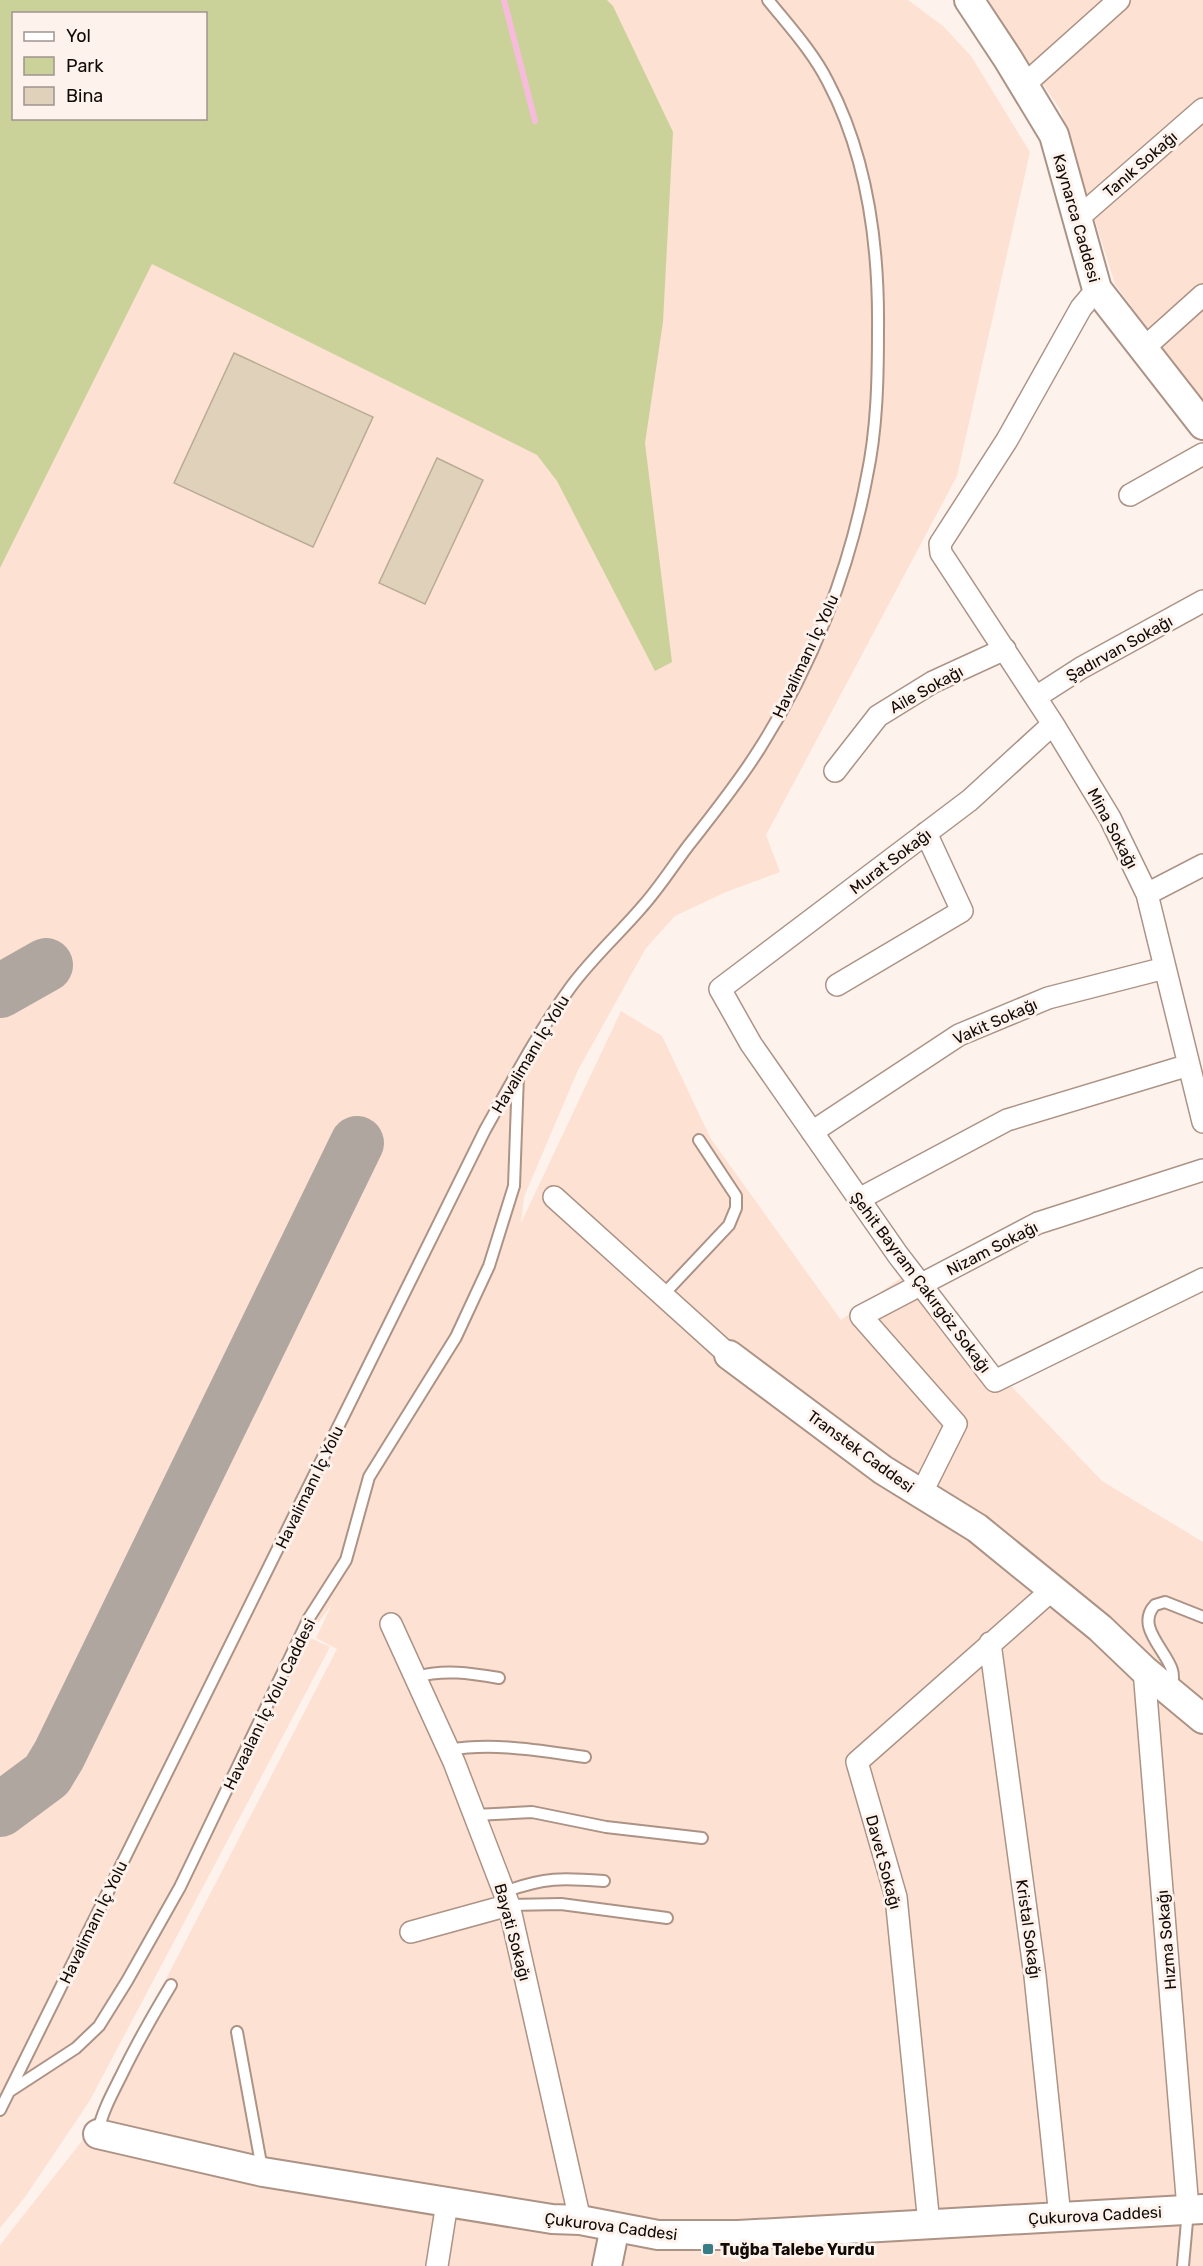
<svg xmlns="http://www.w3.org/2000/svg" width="1203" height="2266" viewBox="0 0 1203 2266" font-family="Rubik,sans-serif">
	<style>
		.built { fill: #fde1d3; fill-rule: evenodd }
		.green { fill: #cad29a; fill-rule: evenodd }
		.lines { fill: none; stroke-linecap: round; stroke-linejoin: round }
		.stream { stroke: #f7bcdb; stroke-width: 6 }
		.taxiway { stroke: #b0a6a0; stroke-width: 54 }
		.building { fill: #dfd1ba; stroke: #b9ac95; stroke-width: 1.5 }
		.lane-casing { stroke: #ac9386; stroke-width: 14 }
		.street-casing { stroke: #ac9386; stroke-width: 24 }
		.secondary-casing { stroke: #ac9386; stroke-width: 32 }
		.lane { stroke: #fff; stroke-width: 10 }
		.street { stroke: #fff; stroke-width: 21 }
		.secondary { stroke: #fff; stroke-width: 28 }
		.poi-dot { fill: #367d88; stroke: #fdf2ec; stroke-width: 2 }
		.labels { text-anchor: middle; stroke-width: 6; stroke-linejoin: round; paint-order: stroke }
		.street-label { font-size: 16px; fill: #120a06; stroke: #fdf2ec }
		.poi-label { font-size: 16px; font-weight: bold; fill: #120a06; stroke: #fdf2ec; text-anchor: start }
	</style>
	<rect width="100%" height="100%" fill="#fdf2ec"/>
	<path class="built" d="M0 0H908L943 26 971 56 1030 152 957 476 766 835 780 872 726 892 675 916 646 948 578 1070 524 1197 521 1223 621 1011 662 1036 711 1139 841 1320 905 1275 1102 1481 1203 1542V2266H0V2245L82 2141 337 1649 316 1638 332 1604 308 1637 330 1647 89 2102 25 2197 0 2228ZM14 14H206V118H14Z
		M986 0H1203V406L1115 284 1060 109Z"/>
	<path class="green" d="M0 0H607L613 6 673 132 663 322 645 443 672 662 655 671 557 481 537 455 152 264 0 568ZM14 14H206V118H14Z"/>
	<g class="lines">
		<path class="stream" d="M504 0 535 121"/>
		<path class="taxiway" d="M0 991 46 965
			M0 1810 47 1775 59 1755 357 1143"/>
	</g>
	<path class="building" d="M234 353 373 417 313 547 174 483Z
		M437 458 483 480 425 604 379 583Z"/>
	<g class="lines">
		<defs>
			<path id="lane" d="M663 1295 729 1225 736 1208V1196L699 1140
				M415 1677C444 1669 470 1673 499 1678
				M1172 1689C1173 1682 1174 1676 1172 1670 1166 1650 1135 1626 1155 1605L1165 1602 1203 1617
				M449 1750C494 1742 541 1751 585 1757
				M475 1815 532 1812 606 1827 702 1838
				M504 1892C545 1877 562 1878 604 1881
				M509 1905 561 1904 667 1918
				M237 2032 262 2169
				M10 2091 76 2048 99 2026 127 1981 180 1887 309 1618 346 1560 369 1477 456 1337 489 1266 514 1186 518 1075
				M0 2110 485 1130C512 1082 538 1032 570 988 591 959 619 934 642 907 659 888 673 866 688 846 713 814 739 782 760 748 812 666 849 572 867 476 877 429 878 379 878 330 879 246 868 158 828 82 813 52 789 26 768 0
				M98 2132C102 2112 112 2094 121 2076 136 2045 153 2015 171 1985
				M1183 2266 1188 2210"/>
			<path id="street" d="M1024 85 1119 0
				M1077 219 1203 109
				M1097 289 1081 308 1007 440 940 544 941 553 1053 724 1110 818 1147 894 1203 1122
				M1144 348 1203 295
				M1130 495 1203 454
				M1036 697 1081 668 1203 601
				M1053 724 970 800 720 989 751 1044 898 1255 995 1381 1203 1279
				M835 771 878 716 933 682 1005 649
				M1147 894 1203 865
				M837 985 962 911 926 833
				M812 1132 959 1035 1048 998 1165 968
				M554 1197 729 1355
				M859 1199 1007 1120 1189 1065
				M921 1494 956 1424 861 1316 1038 1223 1203 1170
				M391 1624 454 1762 509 1905 580 2220
				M990 1643 1035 1976 1060 2217
				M1144 1670 1188 2209
				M411 1932 509 1905
				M929 2224 896 1897 857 1762 1053 1589
				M437 2266 447 2203"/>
			<path id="secondary" d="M969 0 1008 59 1054 135 1097 289 1203 425
				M729 1355 883 1470 977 1528 1100 1628 1144 1670 1203 1719
				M98 2134 263 2172 552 2219 580 2220 658 2235H738L1203 2209
				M607 2266 615 2227"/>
		</defs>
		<use href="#lane" class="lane-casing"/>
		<use href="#street" class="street-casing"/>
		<use href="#secondary" class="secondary-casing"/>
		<use href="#lane" class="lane"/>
		<use href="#street" class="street"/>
		<use href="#secondary" class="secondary"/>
	</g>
	<rect class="poi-dot" x="702" y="2243" width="12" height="12" rx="3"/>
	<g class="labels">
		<g class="street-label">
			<text transform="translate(1140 164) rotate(-41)" y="6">Tanık Sokağı</text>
			<text transform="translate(1077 218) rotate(74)" y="6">Kaynarca Caddesi</text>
			<text transform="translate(1119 648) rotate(-29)" y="6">Şadırvan Sokağı</text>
			<text transform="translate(805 656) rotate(-65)" y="6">Havalimanı İç Yolu</text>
			<text transform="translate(926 689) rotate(-29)" y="6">Aile Sokağı</text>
			<text transform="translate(1113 828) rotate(62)" y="6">Mina Sokağı</text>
			<text transform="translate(890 861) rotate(-37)" y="6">Murat Sokağı</text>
			<text transform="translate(995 1021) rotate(-24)" y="6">Vakit Sokağı</text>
			<text transform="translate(530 1054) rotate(-59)" y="6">Havalimanı İç Yolu</text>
			<text transform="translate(992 1248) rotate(-27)" y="6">Nizam Sokağı</text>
			<text transform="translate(921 1282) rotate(53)" y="6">Şehit Bayram Çakırgöz Sokağı</text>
			<text transform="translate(861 1451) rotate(36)" y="6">Transtek Caddesi</text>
			<text transform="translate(309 1487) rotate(-64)" y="6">Havalimanı İç Yolu</text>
			<text transform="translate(269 1704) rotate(-64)" y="6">Havaalanı İç Yolu Caddesi</text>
			<text transform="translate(884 1862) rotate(75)" y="6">Davet Sokağı</text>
			<text transform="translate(93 1922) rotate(-64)" y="6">Havalimanı İç Yolu</text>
			<text transform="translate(1029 1929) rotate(82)" y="6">Kristal Sokağı</text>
			<text transform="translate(513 1932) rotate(75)" y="6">Bayati Sokağı</text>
			<text transform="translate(1166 1940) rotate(-95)" y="6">Hızma Sokağı</text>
			<text transform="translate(1095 2215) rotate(-3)" y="6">Çukurova Caddesi</text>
			<text transform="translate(611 2226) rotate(7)" y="6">Çukurova Caddesi</text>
		</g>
		<g class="poi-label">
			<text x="720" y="2255">Tuğba Talebe Yurdu</text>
		</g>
	</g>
	<rect x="12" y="12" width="195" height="108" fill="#fdf2ec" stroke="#9f9590" stroke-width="1.5"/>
	<rect x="24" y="32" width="30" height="9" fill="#ffffff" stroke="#9f9590" stroke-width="1.5"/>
	<text x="66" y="42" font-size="18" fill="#120a06">Yol</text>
	<rect x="24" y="57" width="30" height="18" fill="#cad29a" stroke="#9f9590" stroke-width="1.5"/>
	<text x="66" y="72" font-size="18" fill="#120a06">Park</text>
	<rect x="24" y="87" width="30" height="18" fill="#dfd1ba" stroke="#9f9590" stroke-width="1.5"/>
	<text x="66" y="102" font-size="18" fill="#120a06">Bina</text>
</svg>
